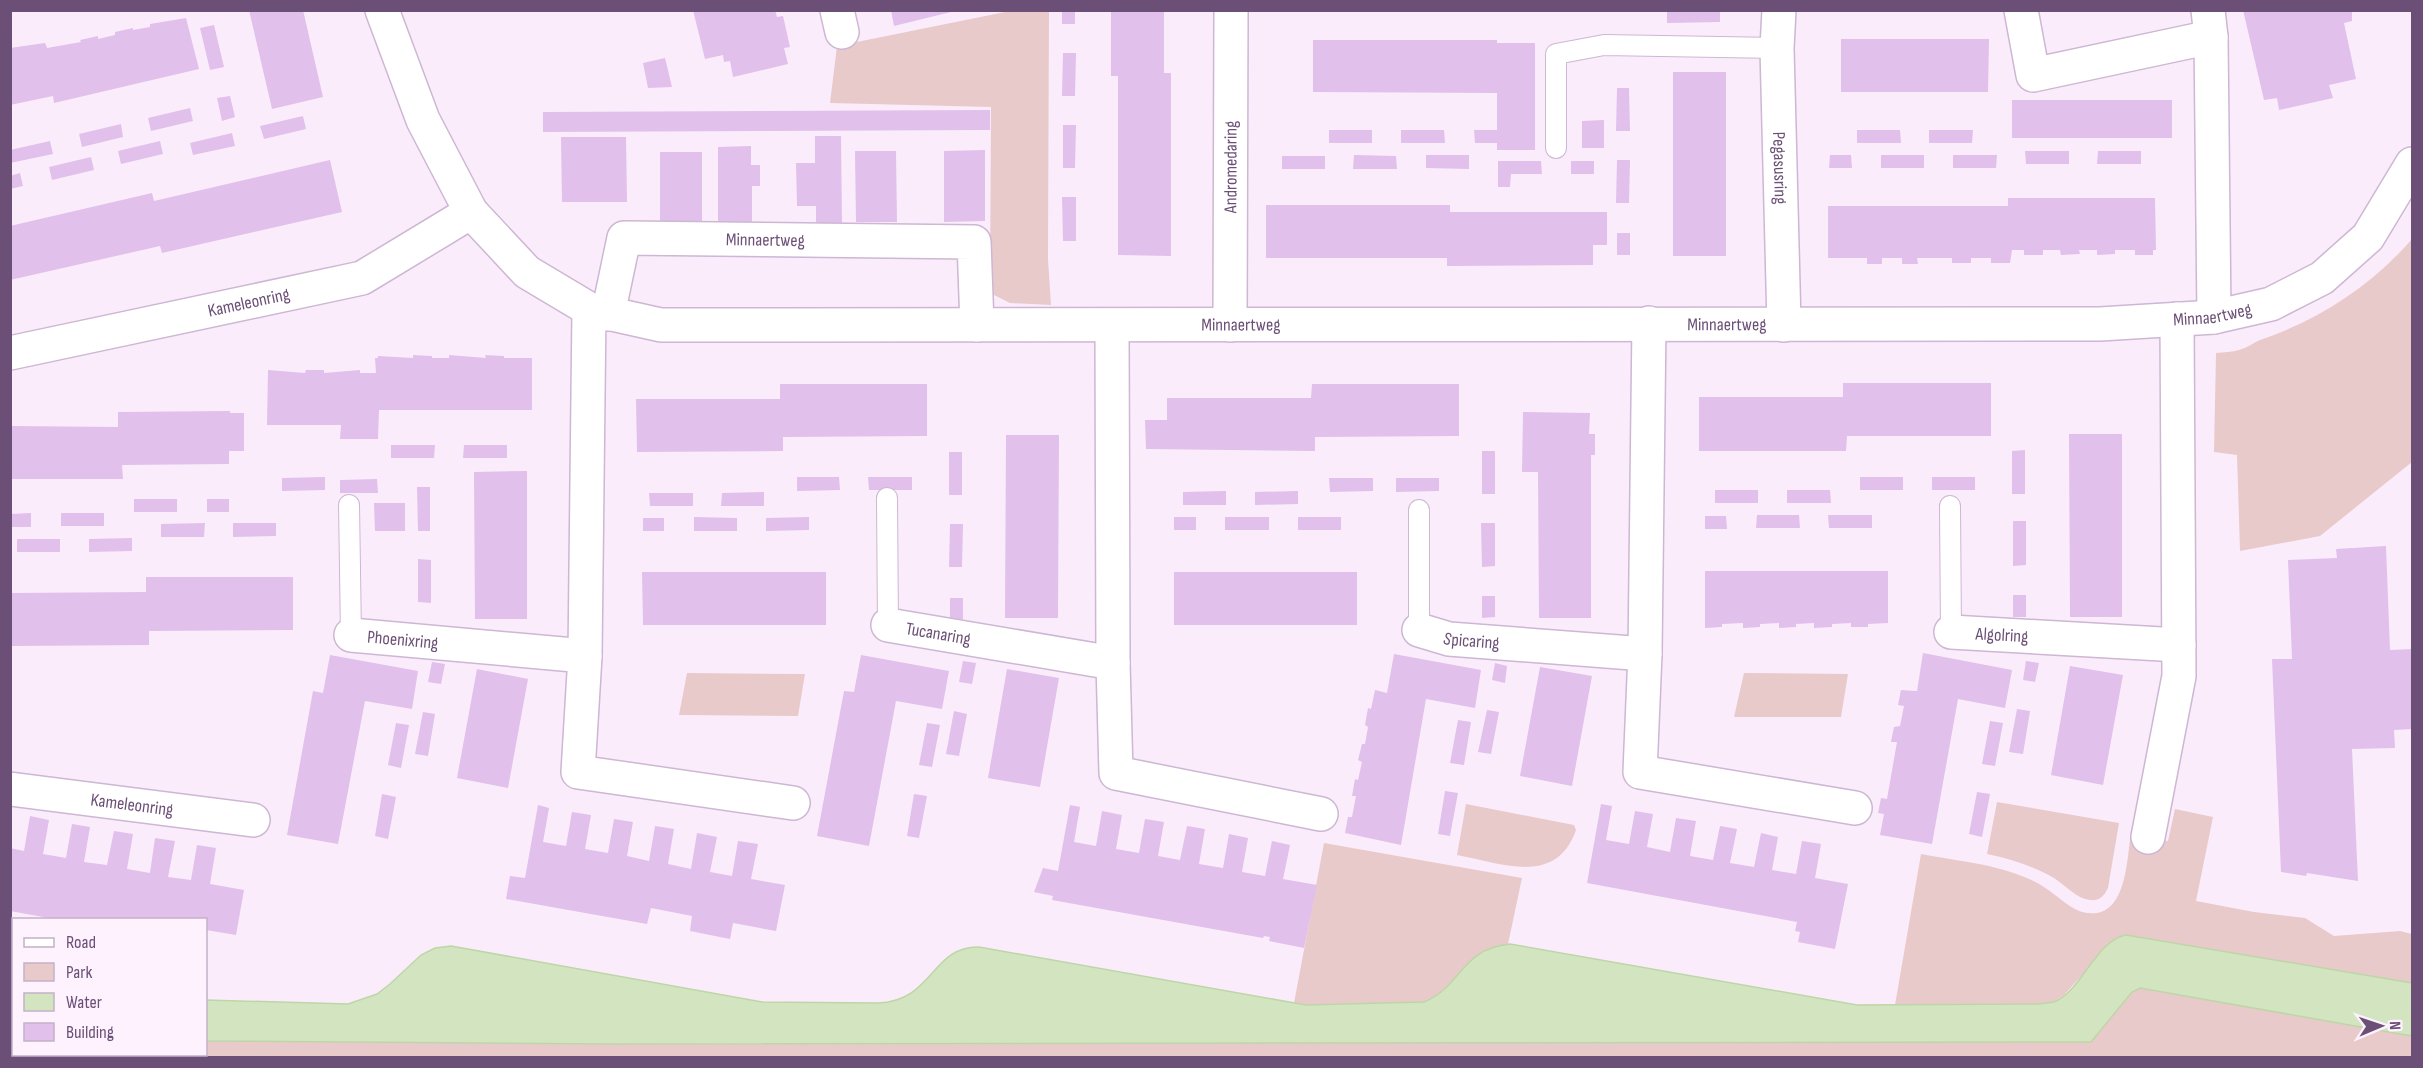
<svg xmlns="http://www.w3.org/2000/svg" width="2423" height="1068" viewBox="0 0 2423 1068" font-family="'Sofia Sans Condensed',sans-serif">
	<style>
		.green { fill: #e9cacb }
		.water { fill: #d2e5c0; stroke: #bed6a7; stroke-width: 1.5 }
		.building { fill: #e1c0eb }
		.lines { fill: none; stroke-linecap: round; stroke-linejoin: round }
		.service-casing { stroke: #cdb7d3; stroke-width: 22 }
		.minor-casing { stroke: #cdb7d3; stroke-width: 36 }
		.service { stroke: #fff; stroke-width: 20 }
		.minor { stroke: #fff; stroke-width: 33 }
		.labels { text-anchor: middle; stroke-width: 4.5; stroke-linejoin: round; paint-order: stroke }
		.street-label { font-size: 18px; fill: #6b4f76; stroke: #fef2fe }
	</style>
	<rect width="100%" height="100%" fill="#fbecfc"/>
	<path class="green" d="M1010 11H1049L1048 259 1051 305 1010 303 990 293 991 107 830 103 837 46Z
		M2412 239V462L2320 536 2240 551 2237 455 2214 452 2216 353C2224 352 2232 352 2239 350 2247 348 2253 343 2260 340 2319 320 2371 286 2412 239Z
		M687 673 805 674 798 716 679 715Z
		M1744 673 1848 674 1841 717H1734Z
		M1997 802 2119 823 2108 888C2104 896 2100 901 2090 900 2077 899 2065 885 2054 878 2033 866 2011 859 1987 854Z
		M1466 804 1574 825 1576 830C1556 887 1501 863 1457 855Z
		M2175 809 2213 817 2196 901 2254 912 2305 918 2334 936 2400 931 2412 934V983L2126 935 2113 941 2064 995 2054 1002 2039 1004 1895 1005 1921 854C1957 861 1996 864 2029 879 2047 886 2059 900 2075 909 2082 913 2090 914 2097 913 2127 908 2127 857 2131 833L2136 837 2168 841Z
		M1324 843 1522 878 1508 944C1463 950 1459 988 1424 1002L1306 1005 1294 1003Z
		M2140 988 2412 1036V1057L11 1058 10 1041H13L14 1054H206V1041L611 1044 2090 1042 2132 992Z"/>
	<path class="water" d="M2126 935 2412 983V1036L2140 988 2132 992 2091 1042 611 1044 206 1041V1000L348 1004 377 994 390 984 421 955 435 948 451 946 762 1002 878 1003C934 1001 931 946 979 947L1306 1005 1424 1002C1462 987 1460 949 1510 944L1857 1005 2039 1004C2044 1003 2049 1003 2054 1002 2082 991 2095 941 2126 935Z"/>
	<path class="building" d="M249 10H303L323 97 272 109Z
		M693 10H775L777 17 783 16 790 47 784 48 788 64 733 77 730 61 724 62 723 55 705 59Z
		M891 10H955V11L894 26Z
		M1062 10H1075V24H1062Z
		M1111 10H1164V73H1171V256L1118 255V76H1111Z
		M1667 10H1720V22L1667 23Z
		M2243 10H2352V21L2344 23 2356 79 2329 85 2333 98 2279 110 2277 98 2264 100Z
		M186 18 199 69 54 103 53 96 10 105V48L45 43 48 50 47 48 81 42 80 40 98 36V39L115 35V32L133 28V30L150 27V24Z
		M214 25 224 67 210 70 200 28Z
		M1841 39H1989L1988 92H1841Z
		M1313 40H1497V43H1535V150H1497V143H1475L1474 130H1497V93L1313 92Z
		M1063 53H1076L1075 96H1062Z
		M665 58 672 87 648 88 643 63Z
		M1673 72H1726V256H1673Z
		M1617 88H1629L1630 131H1616Z
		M230 96 235 117 222 121 217 98Z
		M2012 100H2172V138H2012Z
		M190 108 193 121 151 131 148 118Z
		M990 110V130L543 132V112Z
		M303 116 306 129 264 139 260 126Z
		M1604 120V148H1582V121Z
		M121 124 123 137 82 147 79 134Z
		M1063 125H1076L1075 168H1063Z
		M1329 130H1372V143H1329Z
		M1401 130H1444L1445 143H1401Z
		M1857 130H1900L1901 143H1857Z
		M1929 130H1973L1972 143H1929Z
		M232 133 235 146 193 155 190 143Z
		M815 136H841L842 223 816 224V206H797L796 163H815Z
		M561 137H626L627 202H562Z
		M50 141 53 154 10 163V150Z
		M160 141 163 154 121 164 118 151Z
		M751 146V165H760V186H752V225H718V147Z
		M985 150V221L944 222V151Z
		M855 151H896L897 222H856Z
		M2025 151H2069V164H2026Z
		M2098 151H2141V164H2097Z
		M660 152H702V223H660Z
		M1354 155 1396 156 1397 169H1353Z
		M1426 155H1469V169L1426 168Z
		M1830 155H1851L1852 168H1829Z
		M1881 155H1924V168H1881Z
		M1953 155H1997L1996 168H1953Z
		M1282 156H1325V169H1282Z
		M91 157 94 170 52 180 49 167Z
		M330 160 342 212 162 253 160 246 10 280V226L152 193 154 201Z
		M1617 160H1630L1629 203H1616Z
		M1498 161H1541L1542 174H1511L1510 187H1498Z
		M1571 161H1594V174H1571Z
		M20 173 23 186 10 189V176Z
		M1062 197H1076V241H1063Z
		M2008 198H2155L2156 250H2153V255H2135V250H2115V254L2097 255V250H2079L2080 254 2061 255 2060 250H2043V255H2024V250H2012L2010 263H1991V258H1971V263H1952V258H1917L1918 264H1902V258H1882V264H1867V258H1828V206H2008Z
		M1266 205H1450V212H1607V245H1593V265L1447 266V258H1266Z
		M1617 233H1630V255H1617Z
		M413 355 432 356V358H449V355L486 358 485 355 504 356V358H532V410H379L378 439H340L341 425H267L268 370 305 373 306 370H324V373L360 370V373H376L375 358H378V356L413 358Z
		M1843 383H1991V436H1847L1846 451H1699V397H1843Z
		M780 384H927V436L783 437V451L637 452 636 399H780Z
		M1312 384H1459V436L1315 437V451L1146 449 1145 420H1167V398H1311Z
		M230 411V413H244V451H229V464L122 465 123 479H10V426L118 427V412Z
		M1523 412 1590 413 1589 434H1595V455H1591V618H1539L1538 472H1522Z
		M2069 434H2122V617H2070Z
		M1006 435H1059L1058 618H1005Z
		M391 445H435L434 458H391Z
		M464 445H507V458H463Z
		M2025 450V494H2012V451Z
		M1482 451H1495V494H1482Z
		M949 452H962V495H949Z
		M527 471V619H475L474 472Z
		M325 477V490L282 491V478Z
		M797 477H839L840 490 797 491Z
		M868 477H912V490H869Z
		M1860 477H1903V490H1860Z
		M1932 477H1975V490H1932Z
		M1329 478H1373V491L1330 492Z
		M1396 478H1439V491L1396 492Z
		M377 479 378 493H340V480Z
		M417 487H430V531H418Z
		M1715 490H1758V503H1715Z
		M1787 490H1830L1831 503H1787Z
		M1226 491V505H1183V492Z
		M1298 491V504L1255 505V492Z
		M764 492V506H721L722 493Z
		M649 493H693V506H650Z
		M134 499H177V512H134Z
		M207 499H229V512H207Z
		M374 503H405V531H375Z
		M31 513V527H10V514Z
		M61 513H104V526H61Z
		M1757 515H1799L1800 528H1756Z
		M1828 515H1872V528H1829Z
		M1705 516H1726L1727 529H1705Z
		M694 517 737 518V531H694Z
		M809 517V530L766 531V518Z
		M1174 517H1196V530H1174Z
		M1225 517H1269V530H1225Z
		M1298 517H1341V530H1298Z
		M643 518H664V531H643Z
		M2013 521H2026V565L2013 566Z
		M205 523 204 537H161V524Z
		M233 523H276V536L233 537Z
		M1481 523H1495V566L1482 567Z
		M950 524H963L962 567H949Z
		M132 538V551L89 552V539Z
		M17 539H60V552H17Z
		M2386 546 2390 650 2412 649V729L2394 730 2395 748 2352 749 2358 881 2307 873 2306 876 2281 872 2272 659H2292L2288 560 2337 558 2336 549Z
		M418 559 431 560V603L418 602Z
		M1705 571H1888V623L1868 624V627H1851V623L1832 624V627L1814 628V623L1796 624V627L1779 628V623L1760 624V627L1743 628V623L1722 624V627L1705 628Z
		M642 572H826V625H643Z
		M1174 572H1357V625H1174Z
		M146 577H293V630L149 631V645L10 646V593L146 592Z
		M2013 595H2026V617H2013Z
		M1482 596H1495V617L1482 618Z
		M950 598H963V619H950Z
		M1923 653 2012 670 2005 708 1958 699 1932 844 1880 835 1884 814 1878 813 1881 798 1887 799 1897 742H1891L1894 727 1900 726 1904 706 1898 705 1901 690 1917 691Z
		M1394 654 1481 670 1475 708 1426 699 1401 845 1345 833 1348 817H1352L1356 796H1352L1355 779 1358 780 1362 762 1358 760 1362 744H1365L1368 727 1365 725 1368 708 1371 709 1375 690 1387 693Z
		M330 655 418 671 412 709 365 701 338 844 287 835 313 691 323 693Z
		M861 655 949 671 942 709 896 701 869 846 817 836 844 691 854 692Z
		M963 661 976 663 972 684 959 682Z
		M2026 661 2039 663 2035 682 2023 680Z
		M432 662 445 664 441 684 428 682Z
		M1495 663 1507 666 1505 683 1492 680Z
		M2070 666 2123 675 2103 785 2051 775Z
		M1540 667 1592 676 1572 786 1520 776Z
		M477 669 528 679 508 788 457 778Z
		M1007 669 1059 678 1040 787 988 778Z
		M2017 709 2030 711 2023 754 2009 752Z
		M1487 710 1499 712 1491 754 1478 752Z
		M954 711 967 714 959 756 946 754Z
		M423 712 435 714 428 756 415 754Z
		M1458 720 1471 722 1464 765 1450 763Z
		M1990 721 2003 723 1995 766 1982 764Z
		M396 723 409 725 401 768 388 765Z
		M927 723 940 725 932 767 919 765Z
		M1445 791 1458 793 1450 836 1438 834Z
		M1977 792 1990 794 1982 837 1969 834Z
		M382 794 396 797 388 839 375 836Z
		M914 794 927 796 919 838 907 836Z
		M1601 804 1612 806 1606 840 1629 844 1635 811 1653 814 1647 847 1670 852 1676 818 1696 821 1690 856 1713 860 1720 826 1737 829 1730 863 1754 867 1761 833 1778 837 1772 870 1796 874 1802 841 1821 844 1815 878 1848 884 1835 949 1798 942 1800 932 1795 931 1797 922 1587 883Z
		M538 805 549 808 543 842 566 846 572 812 591 815 585 849 608 853 614 819 633 822 627 856 649 861 655 826 674 829 668 864 691 869 697 833 717 837 710 872 732 876 738 841 758 844 751 879 785 885 776 931 733 923 730 939 690 931 692 916 651 908 647 924 506 899 510 876 525 878Z
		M1070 805 1080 807 1074 842 1096 846 1102 811 1122 815 1116 849 1139 853 1145 819 1164 822 1158 856 1180 860 1187 826 1205 829 1199 864 1223 868 1229 834 1248 838 1242 872 1265 876 1272 841 1290 845 1283 879 1317 885 1304 948 1269 941 1270 937 1264 936 1263 938 1052 900 1053 896 1034 892 1043 868 1058 871Z
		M30 816 49 820 43 854 66 858 72 824 90 827 84 862 107 865 114 831 133 834 127 869 150 873 155 838 175 841 168 877 191 880 197 845 216 848 210 884 244 890 236 935 206 930V920H60L10 911V848L24 851Z"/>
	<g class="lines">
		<defs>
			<path id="service" d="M1556 148V54L1604 45 1777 48
				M887 498 888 625
				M349 505 351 635
				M1950 506 1951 632
				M1419 630V510"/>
			<g id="minor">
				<path id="s1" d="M382 10 423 120 471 212 527 272 589 309 661 325 2100 324 2214 317 2271 304 2322 278 2368 237 2412 164"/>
				<path d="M837 10 842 32"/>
				<path id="s2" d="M1779 10 1777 48 1784 325"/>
				<path d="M2021 10 2033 75 2211 37"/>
				<path d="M2208 10 2211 37 2214 317"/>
				<path d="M589 309 585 656 578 772 793 803"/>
				<path id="s3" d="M608 314 624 238 974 242 977 325"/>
				<path d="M1649 323 1645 654 1640 772 1855 808"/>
				<path id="s4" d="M1230 325 1231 10"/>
				<path d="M1112 326 1113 663 1116 773 1321 814"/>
				<path id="s5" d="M10 353 362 278 471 212"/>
				<path id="s6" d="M888 625 1113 663"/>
				<path id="s7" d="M1419 630 1449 639 1645 654"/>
				<path id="s8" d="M1951 632 2179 645"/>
				<path id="s9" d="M351 635 585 656"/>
				<path id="s10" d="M10 789 253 820"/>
				<path d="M2148 837 2179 676 2177 319"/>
			</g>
		</defs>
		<use href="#service" class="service-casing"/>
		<use href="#minor" class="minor-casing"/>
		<use href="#service" class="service"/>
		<use href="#minor" class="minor"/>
	</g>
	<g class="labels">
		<g class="street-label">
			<text dy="6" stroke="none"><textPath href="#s4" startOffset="158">Andromedaring</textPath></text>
			<text dy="6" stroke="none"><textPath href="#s2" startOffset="158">Pegasusring</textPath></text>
			<text dy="6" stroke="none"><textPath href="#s3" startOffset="219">Minnaertweg</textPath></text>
			<text dy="6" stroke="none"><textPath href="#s5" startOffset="244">Kameleonring</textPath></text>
			<text dy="6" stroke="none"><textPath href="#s1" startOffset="2001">Minnaertweg</textPath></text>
			<text dy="6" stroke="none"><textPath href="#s1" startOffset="1515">Minnaertweg</textPath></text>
			<text dy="6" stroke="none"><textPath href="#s1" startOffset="1029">Minnaertweg</textPath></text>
			<text dy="6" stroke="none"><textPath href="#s6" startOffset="51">Tucanaring</textPath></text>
			<text dy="6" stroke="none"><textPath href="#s8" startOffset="51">Algolring</textPath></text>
			<text dy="6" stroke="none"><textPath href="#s7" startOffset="54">Spicaring</textPath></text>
			<text dy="6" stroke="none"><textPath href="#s9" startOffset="52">Phoenixring</textPath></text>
			<text dy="6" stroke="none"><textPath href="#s10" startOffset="123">Kameleonring</textPath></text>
		</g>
	</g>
	<rect width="2423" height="1068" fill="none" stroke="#6b4f76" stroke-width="24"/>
	<rect x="12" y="918" width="195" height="138" fill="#fef2fe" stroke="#c3b1c8" stroke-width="1.5"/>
	<rect x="24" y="938" width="30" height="9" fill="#ffffff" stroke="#c3b1c8" stroke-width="1.5"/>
	<text x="66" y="948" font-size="18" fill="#6b4f76">Road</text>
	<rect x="24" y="963" width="30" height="18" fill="#e9cacb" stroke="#c3b1c8" stroke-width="1.5"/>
	<text x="66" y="978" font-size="18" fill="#6b4f76">Park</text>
	<rect x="24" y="993" width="30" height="18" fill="#d2e5c0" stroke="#c3b1c8" stroke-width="1.5"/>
	<text x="66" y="1008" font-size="18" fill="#6b4f76">Water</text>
	<rect x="24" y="1023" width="30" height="18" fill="#e1c0eb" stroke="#c3b1c8" stroke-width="1.5"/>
	<text x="66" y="1038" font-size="18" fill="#6b4f76">Building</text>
	<g transform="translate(2381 1026) rotate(88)" stroke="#fef2fe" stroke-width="4.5" paint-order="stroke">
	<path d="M0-4.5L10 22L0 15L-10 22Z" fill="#6b4f76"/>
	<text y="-9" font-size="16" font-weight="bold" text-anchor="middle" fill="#6b4f76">N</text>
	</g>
</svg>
